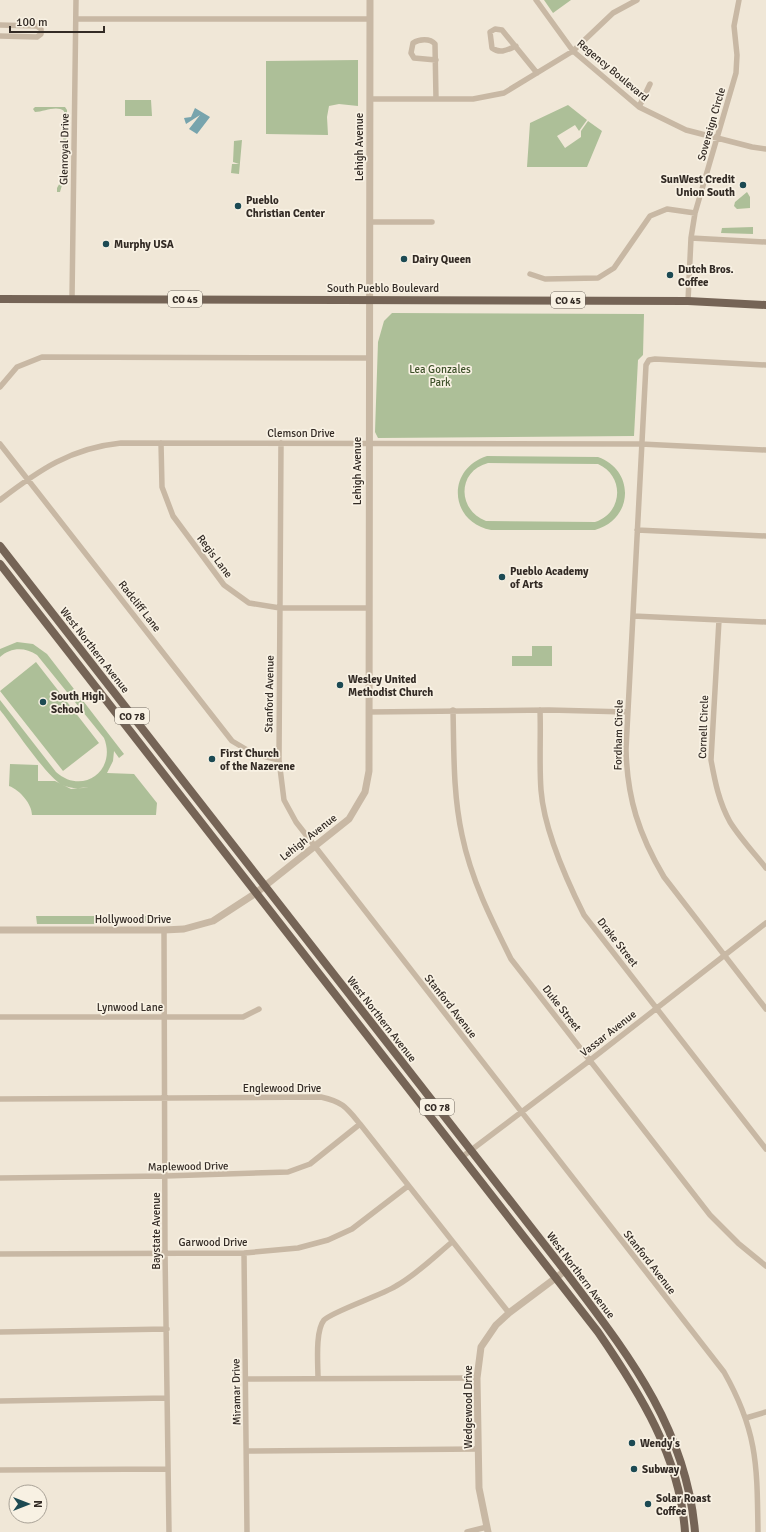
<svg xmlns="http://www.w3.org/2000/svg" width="766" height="1532" viewBox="0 0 766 1532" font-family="Signika,sans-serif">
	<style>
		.green { fill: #adbf98; fill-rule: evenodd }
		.water { fill: #77a4ad }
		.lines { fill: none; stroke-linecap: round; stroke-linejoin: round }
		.minor { stroke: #c8b8a4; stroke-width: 5.5 }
		.tertiary { stroke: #c8b8a4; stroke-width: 7 }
		.primary { stroke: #756456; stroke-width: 8 }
		.poi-dot { fill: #1c4a53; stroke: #f8f1e3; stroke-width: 1.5 }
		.labels { text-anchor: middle; stroke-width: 3.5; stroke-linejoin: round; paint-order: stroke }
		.shield { fill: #f8f1e3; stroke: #6e665e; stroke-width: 1 }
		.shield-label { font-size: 10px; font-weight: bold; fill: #332b25 }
		.street-label { font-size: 11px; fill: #332b25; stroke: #f8f1e3 }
		.poi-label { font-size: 11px; font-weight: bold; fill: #332b25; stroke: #f8f1e3; text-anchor: start }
		.park-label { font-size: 11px; fill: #3e512a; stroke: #f8f1e3 }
	</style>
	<rect width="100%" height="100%" fill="#f0e7d7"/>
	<path class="green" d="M544 0H571L553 13Z
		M358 60V106L339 104 329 106 327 117 328 135 266 134V61Z
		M125 100H151L152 116H125Z
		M568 105 587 120 579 131 575 125 557 136 565 148 581 137V131L588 121 602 131 587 167H527L530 123Z
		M35 107H65L67 110 66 178H64L60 192H57V188L62 179 64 111C56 105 44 112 35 112L33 109Z
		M242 140 239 174 231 173 232 164H239L233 162 234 141Z
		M747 192 750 197V208L737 209 734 206 735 202Z
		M753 227V234L721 233 722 228Z
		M392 313 644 314 643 355 638 360 634 436 378 438 375 432 378 342 384 321Z
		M487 456 598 457C635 470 634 519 595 530H491C449 522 446 469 487 456ZM488 463 598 464C625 476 623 513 595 522L486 521C457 510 457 471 488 463Z
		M17 642 33 644 47 654 124 754 119 758 114 751 113 761 107 773 134 774 157 803 156 815H32C32 804 20 790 9 786L10 764 38 765V781H55L71 789 89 787C79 789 70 789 61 784 46 776 13 726 0 710V700L56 772C83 796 117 770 104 738L37 655C25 647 11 647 0 657V649Z
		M532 646H552V666H512V656H532Z
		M36 662 99 743 63 771 0 691Z
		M36 916H156L154 921 112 924H37Z"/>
	<path class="water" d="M195 108 210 117 197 134 189 129 200 115 186 124 184 118 191 117Z"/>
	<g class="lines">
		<path class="minor" d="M536 0 573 51 639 107 686 130 752 147 766 149
			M76 19H369
			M0 25 37 26 41 29V34L37 37 0 36
			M516 46C507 50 500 54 492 48L490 32 495 29 502 30 537 73
			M370 99H473L504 93 573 51 613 13 637 0
			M436 99 435 44C430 38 419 39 413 43L411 53 414 58 436 60
			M639 107 650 84
			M370 222H432
			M691 238 766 242
			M530 274 545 279 598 278 614 268 650 216 667 209 695 213
			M72 299 76 0
			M688 301 691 238 695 213 736 73 737 55 734 26 739 0
			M766 365 655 359 649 360 646 365 626 749C627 798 639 835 664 877L766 1009
			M0 387 17 367 42 357 368 358
			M161 443 162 487 173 516 224 585 249 603 280 608H369
			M281 443 279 760 284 800 296 822 724 1372C758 1432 757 1466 758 1532
			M0 444 232 741 254 754 279 760
			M0 500C39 470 71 448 121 443L641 444 766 450
			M637 530 766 536
			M633 616 766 622
			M719 620 711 760C715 782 719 802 730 822 740 838 754 853 766 868
			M453 710C454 752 453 794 462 835 471 879 491 919 511 959L710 1215 738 1243 766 1266
			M540 710C541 736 539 763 541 790 544 830 566 879 584 915L766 1149
			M369 712 549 710 628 712
			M164 930 165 1252 169 1532
			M0 1017H243L259 1009
			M0 1099 321 1097C343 1102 346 1107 360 1124L509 1313
			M462 1157 589 1061 766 923
			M0 1178 166 1176 288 1172 310 1164 360 1124
			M244 1253 247 1532
			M0 1254 244 1253 298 1248 328 1240 352 1229 408 1186
			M0 1332 167 1329
			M318 1378C318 1364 315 1331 324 1320 331 1312 382 1295 396 1286 416 1275 434 1257 452 1242
			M246 1379 477 1378
			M0 1401 167 1398
			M746 1418 766 1412
			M247 1451 478 1449
			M0 1470 167 1469
			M467 1532 487 1527"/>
		<path class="tertiary" d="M0 930H164L184 929 213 921 256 893 349 819 365 792 369 771 370 0
			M488 1532 479 1488 477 1378 481 1347 496 1325 509 1313 565 1271"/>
		<path class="primary" d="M0 299 688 301 766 305
			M0 546 565 1271C626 1352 686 1426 695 1532
			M0 564 598 1332C640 1393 680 1457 685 1532"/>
	</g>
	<g class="poi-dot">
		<circle cx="743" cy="185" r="4"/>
		<circle cx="238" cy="206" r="4"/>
		<circle cx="106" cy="244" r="4"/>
		<circle cx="404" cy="259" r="4"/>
		<circle cx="670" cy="275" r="4"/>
		<circle cx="502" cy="577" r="4"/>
		<circle cx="340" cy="685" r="4"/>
		<circle cx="43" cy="702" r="4"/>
		<circle cx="212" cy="759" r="4"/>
		<circle cx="632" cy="1443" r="4"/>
		<circle cx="634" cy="1469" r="4"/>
		<circle cx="648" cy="1504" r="4"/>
	</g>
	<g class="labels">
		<g class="shield">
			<rect x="168" y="291" width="34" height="16" rx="3"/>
			<rect x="551" y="292" width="34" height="16" rx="3"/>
			<rect x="115" y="708" width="34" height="16" rx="3"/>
			<rect x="420" y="1099" width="34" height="16" rx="3"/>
		</g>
		<g class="shield-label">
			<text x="185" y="303">CO 45</text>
			<text x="568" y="304">CO 45</text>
			<text x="132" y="720">CO 78</text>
			<text x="437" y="1111">CO 78</text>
		</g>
		<g class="street-label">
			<text transform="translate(613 70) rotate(40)" y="4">Regency Boulevard</text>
			<text transform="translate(711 124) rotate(-74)" y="4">Sovereign Circle</text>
			<text transform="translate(359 147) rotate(-90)" y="4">Lehigh Avenue</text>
			<text transform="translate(64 149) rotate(-89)" y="4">Glenroyal Drive</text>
			<text x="383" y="292">South Pueblo Boulevard</text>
			<text x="301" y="437">Clemson Drive</text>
			<text transform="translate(357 471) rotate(-90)" y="4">Lehigh Avenue</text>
			<text transform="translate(215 556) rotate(53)" y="4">Regis Lane</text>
			<text transform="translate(140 606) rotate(52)" y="4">Radcliff Lane</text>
			<text transform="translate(95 650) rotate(52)" y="4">West Northern Avenue</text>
			<text transform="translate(269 694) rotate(-89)" y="4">Stanford Avenue</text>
			<text transform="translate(703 727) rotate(-88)" y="4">Cornell Circle</text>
			<text transform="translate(618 735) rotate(-89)" y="4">Fordham Circle</text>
			<text transform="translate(308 837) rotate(-38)" y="4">Lehigh Avenue</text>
			<text x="133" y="923">Hollywood Drive</text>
			<text transform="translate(618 942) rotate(52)" y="4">Drake Street</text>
			<text transform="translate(451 1006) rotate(52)" y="4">Stanford Avenue</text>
			<text x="130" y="1011">Lynwood Lane</text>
			<text transform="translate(562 1008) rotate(52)" y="4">Duke Street</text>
			<text transform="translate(382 1019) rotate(52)" y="4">West Northern Avenue</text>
			<text transform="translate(608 1033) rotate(-38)" y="4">Vassar Avenue</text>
			<text x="282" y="1092">Englewood Drive</text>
			<text transform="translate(188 1166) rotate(-1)" y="4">Maplewood Drive</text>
			<text transform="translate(156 1231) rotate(-90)" y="4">Baystate Avenue</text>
			<text x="213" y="1246">Garwood Drive</text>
			<text transform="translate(650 1262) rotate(52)" y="4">Stanford Avenue</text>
			<text transform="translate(581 1275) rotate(53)" y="4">West Northern Avenue</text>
			<text transform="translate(236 1392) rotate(-91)" y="4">Miramar Drive</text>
			<text transform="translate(468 1407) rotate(-90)" y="4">Wedgewood Drive</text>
		</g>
		<g class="poi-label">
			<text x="735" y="183" text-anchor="end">SunWest Credit<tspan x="735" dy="13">Union South</tspan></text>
			<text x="246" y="204">Pueblo<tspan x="246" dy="13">Christian Center</tspan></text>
			<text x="114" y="248">Murphy USA</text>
			<text x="412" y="263">Dairy Queen</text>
			<text x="678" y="273">Dutch Bros.<tspan x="678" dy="13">Coffee</tspan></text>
			<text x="510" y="575">Pueblo Academy<tspan x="510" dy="13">of Arts</tspan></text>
			<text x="348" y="683">Wesley United<tspan x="348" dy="13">Methodist Church</tspan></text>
			<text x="51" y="700">South High<tspan x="51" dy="13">School</tspan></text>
			<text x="220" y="757">First Church<tspan x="220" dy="13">of the Nazerene</tspan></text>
			<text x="640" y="1447">Wendy's</text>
			<text x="642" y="1473">Subway</text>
			<text x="656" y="1502">Solar Roast<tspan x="656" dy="13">Coffee</tspan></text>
		</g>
		<g class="park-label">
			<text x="440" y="373">Lea Gonzales<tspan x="440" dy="13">Park</tspan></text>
		</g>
	</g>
	<g transform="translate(28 1504) rotate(90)"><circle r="19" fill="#f8f1e3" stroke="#a9a297"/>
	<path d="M0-3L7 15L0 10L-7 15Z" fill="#1c4a53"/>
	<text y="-6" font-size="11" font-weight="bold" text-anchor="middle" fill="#332b25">N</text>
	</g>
	<path d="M10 26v6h94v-6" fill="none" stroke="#332b25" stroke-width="2"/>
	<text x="16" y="26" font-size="12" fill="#332b25" stroke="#f8f1e3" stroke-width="3" paint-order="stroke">100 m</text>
</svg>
